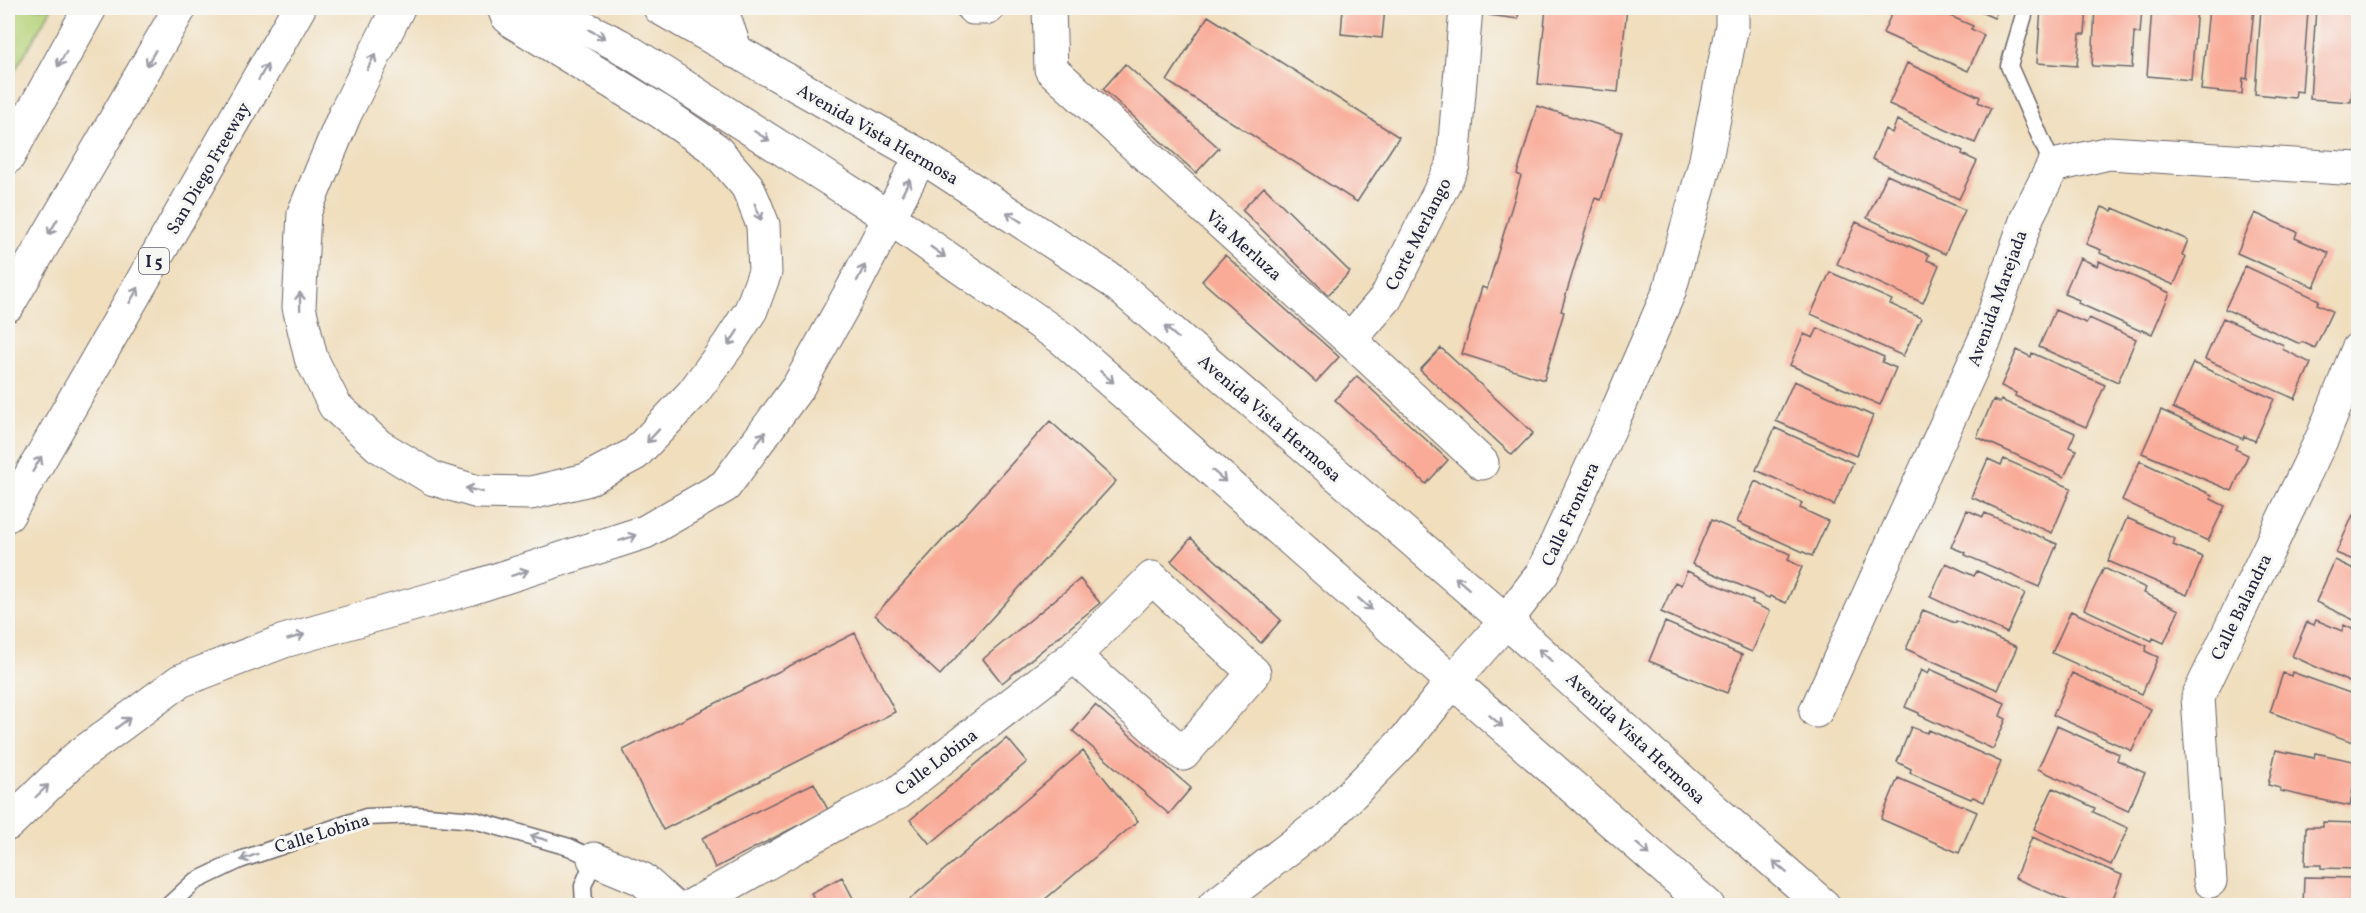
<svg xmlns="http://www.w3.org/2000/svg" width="2366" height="913" viewBox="0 0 2366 913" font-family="Vollkorn,serif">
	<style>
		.green { fill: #b6d379; stroke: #6c7a5a; stroke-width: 1.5 }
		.building { fill: #f9ab98 }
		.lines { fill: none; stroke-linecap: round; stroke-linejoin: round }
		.service-casing { stroke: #6a6468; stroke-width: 19 }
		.minor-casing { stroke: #6a6468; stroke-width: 35 }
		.tertiary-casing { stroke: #6a6468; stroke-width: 35 }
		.secondary-casing { stroke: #6a6468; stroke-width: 35 }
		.motorway-casing { stroke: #6a6468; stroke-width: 35 }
		.service { stroke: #fff; stroke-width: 16 }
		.minor { stroke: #fff; stroke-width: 33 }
		.tertiary { stroke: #fff; stroke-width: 33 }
		.secondary { stroke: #fff; stroke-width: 33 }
		.motorway { stroke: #fff; stroke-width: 33 }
		.oneway { stroke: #9c9ca7 }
		.labels { text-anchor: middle; stroke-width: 6; stroke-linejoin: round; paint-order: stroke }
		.shield { fill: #f6f6f2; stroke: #626272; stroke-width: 1.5 }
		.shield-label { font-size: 16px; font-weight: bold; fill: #22223b }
		.street-label { font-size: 18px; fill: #22223b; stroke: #f6f6f2 }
	</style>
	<rect width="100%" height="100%" fill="#f6f6f2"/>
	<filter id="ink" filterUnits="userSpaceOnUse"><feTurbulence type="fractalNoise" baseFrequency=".0167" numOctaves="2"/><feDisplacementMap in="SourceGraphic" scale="12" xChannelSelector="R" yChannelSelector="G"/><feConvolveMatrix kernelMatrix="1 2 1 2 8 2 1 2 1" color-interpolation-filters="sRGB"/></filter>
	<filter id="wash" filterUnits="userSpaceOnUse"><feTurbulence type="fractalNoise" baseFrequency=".008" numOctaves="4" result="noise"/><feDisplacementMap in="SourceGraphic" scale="24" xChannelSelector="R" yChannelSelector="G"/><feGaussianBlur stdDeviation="1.35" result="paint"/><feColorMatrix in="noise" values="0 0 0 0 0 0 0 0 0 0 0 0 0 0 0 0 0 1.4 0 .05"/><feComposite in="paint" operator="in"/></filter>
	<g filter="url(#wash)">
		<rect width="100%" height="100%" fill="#f0debd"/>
		<path class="green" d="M8 8H52L8 82Z"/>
		<g id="blocks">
			<path class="building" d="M1343 8H1385L1382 38 1341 34Z
				M1490 8H1519L1518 19 1489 15Z
				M1546 8H1627L1618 92 1538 84Z
				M1894 8H1932L1973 26 1971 29 1984 35 1968 71 1883 33Z
				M1971 8H1999L1994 18Z
				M2041 8H2087L2085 34H2080L2077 66 2037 63Z
				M2095 8H2142L2140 34 2134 32 2132 68 2092 66Z
				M2152 8H2197L2191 80 2147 76Z
				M2209 8H2254L2247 79 2243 78 2242 94 2201 90Z
				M2261 8H2297V9L2308 11 2302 92 2296 91 2295 98 2255 94Z
				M2316 8H2358V69H2354L2351 102 2310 99Z
				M1208 16 1399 137 1357 202 1167 81Z
				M1907 63 1980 97 1978 102 1991 108 1975 143 1889 104Z
				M1125 64 1219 148 1196 173 1103 89Z
				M1537 106 1622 132 1601 200 1595 198 1561 311 1564 312 1544 380 1462 354 1482 287 1487 289 1521 176 1517 174Z
				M1897 120 1963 151 1962 154 1977 161 1959 199 1872 159 1885 129 1892 133Z
				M1887 175 1965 210 1945 254 1867 218Z
				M1264 187 1350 272 1328 295 1242 210Z
				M2102 207 2112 211 2113 208 2188 240 2182 255 2186 257 2174 285 2100 253 2101 250 2086 244Z
				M2255 213 2297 232 2295 238 2329 253 2314 287 2237 253Z
				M1856 222 1929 255 1927 260 1939 265 1923 303 1837 264Z
				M1225 255 1339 357 1316 382 1202 281Z
				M2080 258 2097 266 2099 261 2170 293 2152 334 2142 330 2141 331 2078 303 2079 300 2064 294Z
				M2245 266 2319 300 2317 304 2332 311 2315 348 2302 342 2300 344 2225 309Z
				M1830 272 1892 300 1890 304 1921 318 1903 356 1811 314Z
				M2055 310 2086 323 2089 318 2136 339 2118 382 2039 347Z
				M2223 318 2284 345 2282 349 2311 363 2295 399 2205 359Z
				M1818 328 1884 357 1882 362 1896 368 1880 405 1790 365 1804 334 1813 338Z
				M1441 348 1533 433 1512 455 1420 370Z
				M2017 350 2031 357 2032 353 2105 385 2086 427 2015 396 2016 393 2001 386Z
				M2193 363 2274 399 2255 441 2244 436 2243 439 2173 408Z
				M1357 376 1448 460 1426 484 1335 400Z
				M1794 381 1873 416 1856 456 1776 421Z
				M1993 400 2000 403 2001 400 2075 433 2069 447 2077 450 2064 477 1977 437Z
				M2161 410 2237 445 2235 449 2248 455 2232 491 2142 453Z
				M1050 421 1116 481 940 675 875 615Z
				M1775 428 1853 463 1834 505 1756 470Z
				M1988 459 2001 465 2004 459 2071 488 2052 533 1971 497Z
				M2140 461 2212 495 2211 499 2225 506 2208 541 2122 500Z
				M1755 481 1802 503 1800 508 1828 521 1812 556 1737 522Z
				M1967 510 1983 517 1985 513 2057 544 2039 587 1965 555 1966 553 1951 547Z
				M2353 515 2358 518V562L2336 553Z
				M2127 518 2175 539 2173 545 2203 557 2187 595 2108 561Z
				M1711 520 1790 554 1788 560 1802 567 1786 603 1770 596 1769 598 1692 564Z
				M1191 538 1281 620 1261 643 1171 561Z
				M2335 560 2358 571V622L2316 602Z
				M1946 563 1974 576 1977 571 2025 593 2007 633 1930 597Z
				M2104 568 2146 588 2144 593 2179 610 2164 643 2153 638 2152 641 2084 609Z
				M1687 571 1753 601 1752 603 1770 611 1752 652 1661 612 1675 582 1681 585Z
				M1080 579 1100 603 1002 683 983 659Z
				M1923 610 1955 623 1956 621 2017 647 1998 690 1906 649Z
				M2071 611 2147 646 2145 651 2158 657 2142 694 2052 653Z
				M2316 620 2342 631 2344 625 2358 632V686L2292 656 2307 622 2314 625Z
				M1665 622 1742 655 1727 693 1649 661Z
				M855 633 895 712 663 830 623 750Z
				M1930 669 2005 703 2000 716 2006 719 1993 749 1919 715V713L1905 707 1921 670 1928 674Z
				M2292 672 2358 696V744L2270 712 2283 673 2291 676Z
				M2072 673 2151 709 2132 751 2053 715Z
				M1095 705 1191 788 1169 814 1073 731Z
				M2057 726 2119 754 2117 760 2145 773 2128 811 2038 769Z
				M1911 727 1927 733 1929 730 2001 762 1984 802 1973 797 1971 799 1910 773 1911 769 1897 762Z
				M1007 738 1027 762 930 844 910 820Z
				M2276 750 2314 758 2315 753 2358 762 2350 806 2280 791V788L2268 785Z
				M1083 751 1138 821 1037 906H902Z
				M1898 778 1977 812 1959 853 1881 819Z
				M814 783 828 810 715 868 702 838Z
				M2053 788 2095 808 2093 812 2128 828 2111 865 2034 829Z
				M2323 822 2358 823V869L2321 868V865H2305L2306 827H2323Z
				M2032 837 2122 875 2110 906H2080L2015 878Z
				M842 877 857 906H818L811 893Z
				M2304 877 2358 878V906H2303Z"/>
		</g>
	</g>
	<g filter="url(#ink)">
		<use href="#blocks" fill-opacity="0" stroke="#6a6468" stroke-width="1.5"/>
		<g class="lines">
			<defs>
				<path id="service" d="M2026 8 2009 66 2053 166
					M168 906 194 882 240 860 366 817 416 815 474 820 569 847 594 859 583 886 584 906"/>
				<path id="minor" d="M973 8H988
					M1049 8 1051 69 1350 340 1482 463
					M1350 340 1386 298 1453 165 1466 8
					M1816 711 1986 337 2028 215 2053 166 2109 153 2358 169
					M594 859 642 879 672 906
					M2210 881 2198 697 2323 436 2358 349
					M691 906 853 814 896 794 1074 656 1152 578 1254 673 1183 754 1074 656"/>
				<path id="tertiary" d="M1214 906 1327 819 1409 736 1452 682 1506 621 1542 574 1612 423 1669 292 1705 164 1732 26V8"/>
				<path id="secondary" d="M544 8 619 45 817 171 890 218 1063 339 1708 906
					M660 8 921 156 1114 282 1506 621 1712 808 1824 906"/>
				<path id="motorway" d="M398 8 345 114 304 213 299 307 311 358 335 406 379 446 434 479 478 492 531 493 586 480 635 454 693 393 729 344 751 310 765 272 763 225 754 202 747 186 715 149 661 112 515 23 507 16 504 8
					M721 8 736 52
					M8 157 90 8
					M8 305 180 8
					M8 515 299 8
					M8 824 76 758 180 681 284 641 468 589 645 532 725 486 798 387 853 288 921 156"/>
			</defs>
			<use href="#service" class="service-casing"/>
			<use href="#minor" class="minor-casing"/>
			<use href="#tertiary" class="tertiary-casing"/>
			<use href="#secondary" class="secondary-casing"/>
			<use href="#motorway" class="motorway-casing"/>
			<use href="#service" class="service"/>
			<use href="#minor" class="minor"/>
			<use href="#tertiary" class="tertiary"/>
			<use href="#secondary" class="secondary"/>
			<use href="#motorway" class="motorway"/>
		</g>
		<defs><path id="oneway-shaft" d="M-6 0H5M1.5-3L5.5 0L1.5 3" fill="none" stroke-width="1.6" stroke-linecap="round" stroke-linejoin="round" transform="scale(1.5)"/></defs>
		<g class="oneway">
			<use href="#oneway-shaft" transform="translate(597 34) rotate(27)"/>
			<use href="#oneway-shaft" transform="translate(151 58) rotate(120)"/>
			<use href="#oneway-shaft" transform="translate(62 59) rotate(119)"/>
			<use href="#oneway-shaft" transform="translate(371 62) rotate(-64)"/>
			<use href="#oneway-shaft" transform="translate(263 72) rotate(-60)"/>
			<use href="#oneway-shaft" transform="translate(762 136) rotate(32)"/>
			<use href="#oneway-shaft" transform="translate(906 187) rotate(-63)"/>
			<use href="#oneway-shaft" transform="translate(758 212) rotate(68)"/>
			<use href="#oneway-shaft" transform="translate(1014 217) rotate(-147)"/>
			<use href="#oneway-shaft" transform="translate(53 227) rotate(120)"/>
			<use href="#oneway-shaft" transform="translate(938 252) rotate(35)"/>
			<use href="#oneway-shaft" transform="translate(861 273) rotate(-63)"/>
			<use href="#oneway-shaft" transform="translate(134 295) rotate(-60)"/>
			<use href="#oneway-shaft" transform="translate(300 301) rotate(-91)"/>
			<use href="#oneway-shaft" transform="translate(1171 332) rotate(-139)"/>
			<use href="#oneway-shaft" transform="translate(733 338) rotate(123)"/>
			<use href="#oneway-shaft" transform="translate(1107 377) rotate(41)"/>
			<use href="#oneway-shaft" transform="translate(653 436) rotate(133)"/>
			<use href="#oneway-shaft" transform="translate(760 439) rotate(-53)"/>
			<use href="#oneway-shaft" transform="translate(37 464) rotate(-60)"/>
			<use href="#oneway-shaft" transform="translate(1219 476) rotate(41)"/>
			<use href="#oneway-shaft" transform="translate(474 490) rotate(-167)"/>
			<use href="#oneway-shaft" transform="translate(628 538) rotate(-18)"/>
			<use href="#oneway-shaft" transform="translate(520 573) rotate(-18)"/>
			<use href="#oneway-shaft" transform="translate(1462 583) rotate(-139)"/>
			<use href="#oneway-shaft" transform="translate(1365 604) rotate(41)"/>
			<use href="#oneway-shaft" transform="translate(296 637) rotate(-16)"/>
			<use href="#oneway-shaft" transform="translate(1545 655) rotate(-138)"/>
			<use href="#oneway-shaft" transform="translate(1496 721) rotate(41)"/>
			<use href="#oneway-shaft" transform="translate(123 723) rotate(-37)"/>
			<use href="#oneway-shaft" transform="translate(42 791) rotate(-44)"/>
			<use href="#oneway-shaft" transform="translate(539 838) rotate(-164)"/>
			<use href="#oneway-shaft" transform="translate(1643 849) rotate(41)"/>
			<use href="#oneway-shaft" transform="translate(249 857) rotate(160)"/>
			<use href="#oneway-shaft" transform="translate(1780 867) rotate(-139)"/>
		</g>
	</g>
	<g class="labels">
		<rect class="shield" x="139" y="248" width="30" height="26" rx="4.5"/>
		<g class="shield-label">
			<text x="154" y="267">I 5</text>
		</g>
		<g class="street-label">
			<text transform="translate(878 134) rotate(30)" y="6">Avenida Vista Hermosa</text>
			<text transform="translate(208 168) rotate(-60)" y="6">San Diego Freeway</text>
			<text transform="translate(1418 234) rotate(-63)" y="6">Corte Merlango</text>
			<text transform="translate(1244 245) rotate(42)" y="6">Via Merluza</text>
			<text transform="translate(1997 298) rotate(-70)" y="6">Avenida Marejada</text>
			<text transform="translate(1270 418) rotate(41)" y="6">Avenida Vista Hermosa</text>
			<text transform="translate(1570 514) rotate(-65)" y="6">Calle Frontera</text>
			<text transform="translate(2241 607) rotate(-64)" y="6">Calle Balandra</text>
			<text transform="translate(1636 738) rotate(43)" y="6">Avenida Vista Hermosa</text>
			<text transform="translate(936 762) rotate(-37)" y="6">Calle Lobina</text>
			<text transform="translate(322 833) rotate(-17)" y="6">Calle Lobina</text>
		</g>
	</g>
	<rect width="2366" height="913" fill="none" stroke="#f6f6f2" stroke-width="30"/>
</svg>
